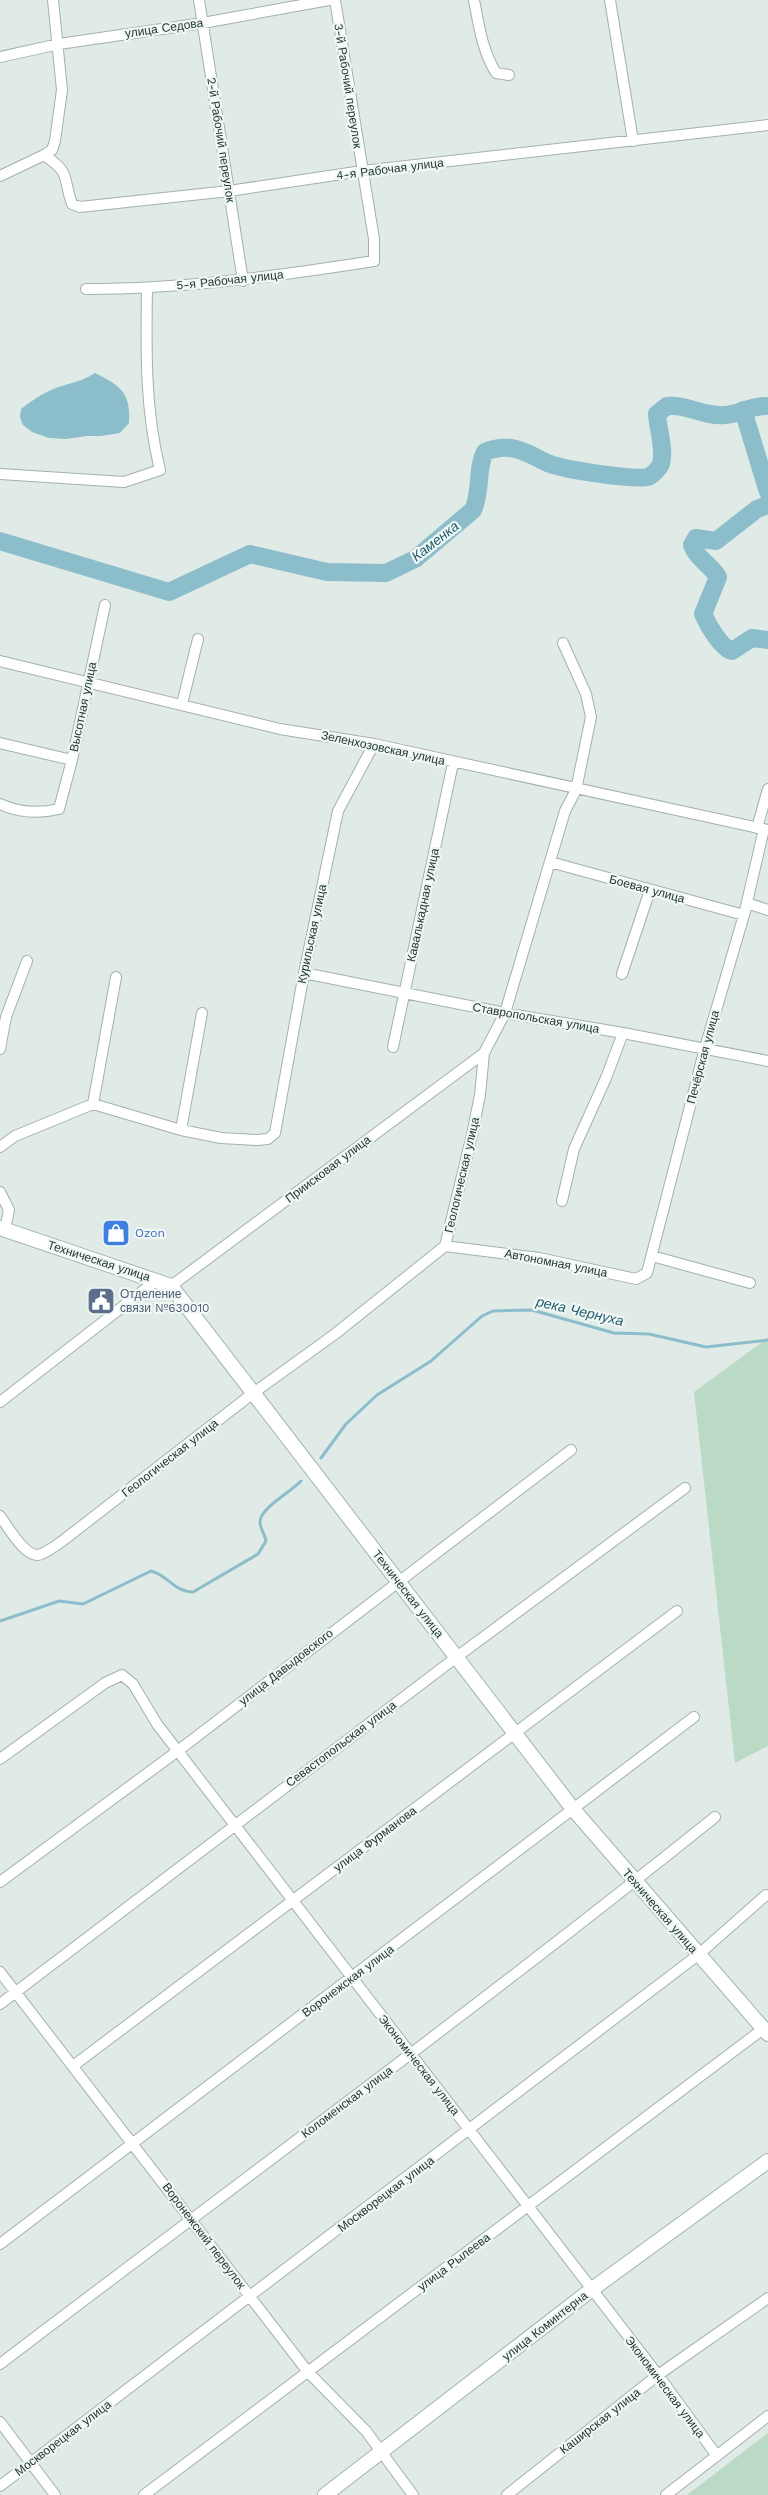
<svg xmlns="http://www.w3.org/2000/svg" width="768" height="2495" viewBox="0 0 768 2495" font-family="'Work Sans',sans-serif">
	<style>
		.green { fill: #bbdac5 }
		.water { fill: #8cbdcb }
		.lines { fill: none; stroke-linecap: round; stroke-linejoin: round }
		.stream { stroke: #8cbdcb; stroke-width: 3 }
		.river { stroke: #8cbdcb; stroke-width: 18 }
		.street-casing { stroke: #a3b1ad; stroke-width: 12 }
		.secondary-casing { stroke: #a0b5ae; stroke-width: 16 }
		.street { stroke: #fff; stroke-width: 10 }
		.secondary { stroke: #fff; stroke-width: 14 }
		.labels { text-anchor: middle; stroke-width: 4.5; stroke-linejoin: round; paint-order: stroke }
		.street-label { font-size: 12px; fill: #223934; stroke: #f0f7f4 }
		.shop-label { font-size: 12px; fill: #366cbe; stroke: #f0f7f4; text-anchor: start }
		.service-label { font-size: 12px; fill: #4e5e75; stroke: #f0f7f4; text-anchor: start }
		.water-label { font-size: 14px; font-style: italic; fill: #215e70; stroke: #f0f7f4 }
	</style>
	<rect width="100%" height="100%" fill="#e0eae6"/>
	<path class="green" d="M768 1338V1746L735 1763 694 1392Z
		M768 2433V2495H687Z"/>
	<path class="water" d="M95 373C121 386 131 393 129 423L120 433 101 436H87L66 439 49 438 32 432 23 425 20 417 21 409C34 399 47 390 62 386 75 382 84 380 95 373Z"/>
	<g class="lines">
		<path class="stream" d="M321 1458 346 1424 377 1395 431 1361 482 1316 493 1311 532 1310 614 1333 649 1334 706 1347 768 1340
			M0 1621 59 1601 83 1604 151 1571C168 1575 174 1592 193 1592L258 1554 266 1541C265 1534 260 1529 260 1522 260 1508 291 1492 301 1481"/>
		<path class="river" d="M743 410 768 492
			M768 505 757 509 716 541 696 538 692 545C697 559 711 565 718 577L703 614C708 625 721 648 732 651L752 638 768 640
			M0 541 169 592 250 554 327 572 386 573 415 559 473 510C482 491 476 469 485 452 494 448 502 447 511 448 526 450 537 459 550 464 567 470 632 480 648 477 652 476 659 468 661 464 665 449 658 430 657 414L667 406C687 404 704 417 725 415 740 414 752 405 768 406"/>
		<defs>
			<path id="street" d="M199 0 243 281
				M474 0C479 26 482 50 496 73L509 75
				M610 0 633 141
				M0 57 59 44 203 23 329 0
				M44 155C72 174 62 176 72 204L80 207 229 191 362 171 768 125
				M0 176 44 155 52 150 55 141 62 90 53 0
				M86 289C183 289 278 276 374 261V239L335 0
				M0 474 124 482 160 470C145 410 146 350 147 289
				M0 661 280 729 374 744 768 830
				M182 704 198 639
				M0 743 72 760
				M0 804C20 813 38 814 59 809L72 760 105 605
				M757 828 768 789
				M550 862 744 915
				M747 903 768 910
				M304 973 505 1013 623 1033 768 1061
				M622 974 650 890
				M393 1047 453 763
				M0 1049 6 1017 27 961
				M93 1104 116 977
				M181 1130 202 1013
				M0 1147 15 1136 93 1104 181 1130 221 1138 257 1140 268 1139 275 1133 304 973 338 811 374 744
				M0 1192 9 1210 5 1229
				M562 1201 574 1149 606 1078 623 1033
				M445 1246 539 1258 636 1279 647 1273 705 1048 744 915 764 829
				M652 1256 750 1283
				M171 1286 484 1053
				M0 1402 157 1280
				M0 1516C8 1527 27 1561 41 1554 50 1551 58 1544 65 1539L252 1394 335 1334 445 1246 472 1135 480 1095 484 1053 505 1013 565 811 576 790 591 717 586 694 563 643
				M0 1759 105 1683 122 1675 133 1684 157 1724 658 2375 717 2456
				M0 1882 179 1750 571 1450
				M0 1972 308 2372 366 2431 413 2495
				M0 2004 458 1656 685 1488
				M73 2066 677 1611
				M0 2244 694 1717
				M0 2364C239 2182 481 2005 715 1817
				M0 2422 55 2495
				M0 2486 698 1955 766 1895
				M144 2495 763 2029
				M507 2495 658 2375 768 2298
				M666 2495 768 2416"/>
			<path id="secondary" d="M0 1228 171 1286 573 1809 768 2034
				M325 2495 591 2290 768 2161"/>
		</defs>
		<use href="#street" class="street-casing"/>
		<use href="#secondary" class="secondary-casing"/>
		<use href="#street" class="street"/>
		<use href="#secondary" class="secondary"/>
	</g>
	<defs>
		<symbol id="shop-square" viewBox="-11 -11 22 22"><rect x="-9" y="-9" width="18" height="18" rx="4" fill="#3f7fe0" stroke="#f0f7f4"/><path d="M-5-2.5h2.3a2.7 3.5 0 0 1 5.4 0H5L5.5 6h-11ZM-1.5-2.5h3a1.5 2.3 0 0 0-3 0Z" fill="#fff"/></symbol>
		<symbol id="civic-square" viewBox="-11 -11 22 22"><rect x="-9" y="-9" width="18" height="18" rx="4" fill="#5c6f8a" stroke="#f0f7f4"/><path d="M-.6-6.5H3V-4.5H.6V-3L4-1V1h2V6H-6V1h2V-1L-.6-3ZM-1.2 2.5V6h2.4V2.5Z" fill="#fff"/></symbol>
	</defs>
	<g fill-rule="evenodd">
		<use href="#shop-square" x="100" y="1217" width="32" height="32"/>
		<use href="#civic-square" x="85" y="1285" width="32" height="32"/>
	</g>
	<g class="labels">
		<g class="street-label">
			<text transform="translate(164 28) rotate(-8)" y="4">улица Седова</text>
			<text transform="translate(348 86) rotate(81)" y="4">3-й Рабочий переулок</text>
			<text transform="translate(221 140) rotate(81)" y="4">2-й Рабочий переулок</text>
			<text transform="translate(390 169) rotate(-7)" y="4">4-я Рабочая улица</text>
			<text transform="translate(230 280) rotate(-6)" y="4">5-я Рабочая улица</text>
			<text transform="translate(83 707) rotate(-78)" y="4">Высотная улица</text>
			<text transform="translate(383 748) rotate(12)" y="4">Зеленхозовская улица</text>
			<text transform="translate(647 889) rotate(15)" y="4">Боевая улица</text>
			<text transform="translate(423 905) rotate(-78)" y="4">Кавалькадная улица</text>
			<text transform="translate(312 934) rotate(-78)" y="4">Курильская улица</text>
			<text transform="translate(536 1018) rotate(10)" y="4">Ставропольская улица</text>
			<text transform="translate(703 1057) rotate(-75)" y="4">Печёрская улица</text>
			<text transform="translate(328 1169) rotate(-37)" y="4">Приисковая улица</text>
			<text transform="translate(462 1175) rotate(-77)" y="4">Геологическая улица</text>
			<text transform="translate(99 1261) rotate(18)" y="4">Техническая улица</text>
			<text transform="translate(556 1263) rotate(11)" y="4">Автономная улица</text>
			<text transform="translate(170 1458) rotate(-38)" y="4">Геологическая улица</text>
			<text transform="translate(408 1594) rotate(52)" y="4">Техническая улица</text>
			<text transform="translate(286 1667) rotate(-38)" y="4">улица Давыдовского</text>
			<text transform="translate(341 1744) rotate(-37)" y="4">Севастопольская улица</text>
			<text transform="translate(375 1839) rotate(-37)" y="4">улица Фурманова</text>
			<text transform="translate(660 1911) rotate(49)" y="4">Техническая улица</text>
			<text transform="translate(348 1981) rotate(-37)" y="4">Воронежская улица</text>
			<text transform="translate(419 2065) rotate(52)" y="4">Экономическая улица</text>
			<text transform="translate(347 2102) rotate(-37)" y="4">Коломенская улица</text>
			<text transform="translate(386 2194) rotate(-37)" y="4">Москворецкая улица</text>
			<text transform="translate(204 2236) rotate(53)" y="4">Воронежский переулок</text>
			<text transform="translate(454 2262) rotate(-37)" y="4">улица Рылеева</text>
			<text transform="translate(545 2326) rotate(-38)" y="4">улица Коминтерна</text>
			<text transform="translate(665 2387) rotate(53)" y="4">Экономическая улица</text>
			<text transform="translate(600 2421) rotate(-38)" y="4">Каширская улица</text>
			<text transform="translate(63 2438) rotate(-37)" y="4">Москворецкая улица</text>
		</g>
		<g class="shop-label">
			<text x="135" y="1237">Ozon</text>
		</g>
		<g class="service-label">
			<text x="120" y="1298">Отделение<tspan x="120" dy="14">связи №630010</tspan></text>
		</g>
		<g class="water-label">
			<text transform="translate(435 541) rotate(-38)" y="5">Каменка</text>
			<text transform="translate(580 1311) rotate(13)" y="5">река Чернуха</text>
		</g>
	</g>
</svg>
